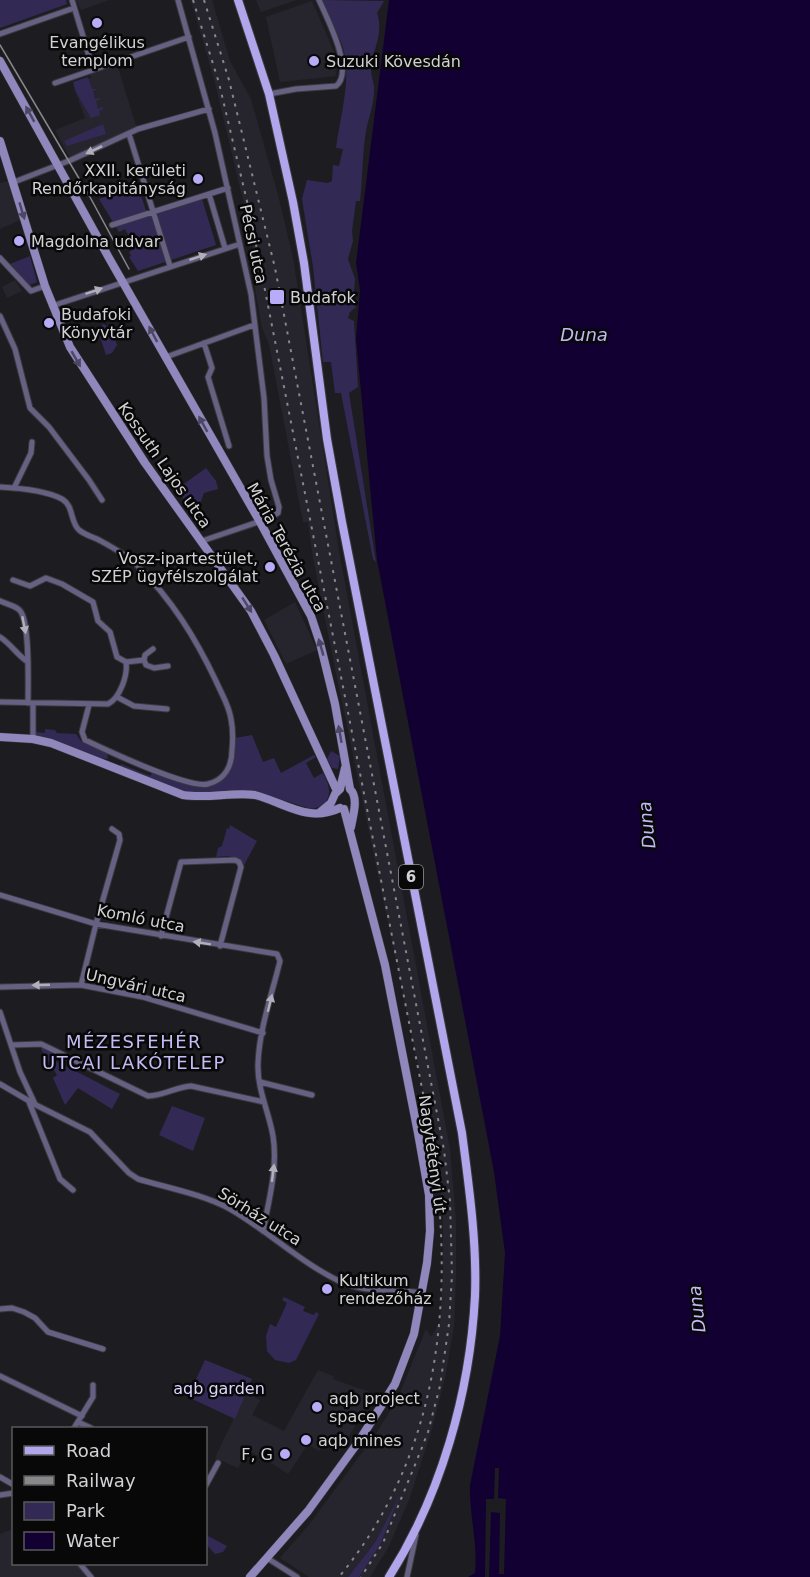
<svg xmlns="http://www.w3.org/2000/svg" width="810" height="1577" viewBox="0 0 810 1577" font-family="'DejaVu Sans',sans-serif">
	<style>
		.built { fill: #26252e }
		.green { fill: #332955 }
		.water { fill: #120032 }
		.pier { fill: #1d1d21 }
		.lines { fill: none; stroke-linecap: round; stroke-linejoin: round }
		.street-casing { stroke: #3a3a3e; stroke-width: 7 }
		.secondary-casing { stroke: #3a3a3e; stroke-width: 9 }
		.primary-casing { stroke: #3a3a3e; stroke-width: 10 }
		.street { stroke: #666182; stroke-width: 5 }
		.secondary { stroke: #9088bd; stroke-width: 8 }
		.primary { stroke: #b1a6eb; stroke-width: 8 }
		.tram { stroke: #88888b; stroke-width: 1.5 }
		.rail { stroke: #88888b; stroke-width: 2; stroke-dasharray: 3 6; stroke-linecap: butt }
		.oneway { fill: #4c4863 }
		.oneway2 { fill: #b2afbb }
		.poi-dot { fill: #b8abf7; stroke: #080809; stroke-width: 2 }
		.labels { text-anchor: middle; stroke-width: 5; stroke-linejoin: round; paint-order: stroke }
		.shield { fill: #080809; stroke: #959597; stroke-width: 1.5 }
		.shield-label { font-size: 15px; font-weight: bold; fill: #d2d1d4 }
		.poi-label { font-size: 16px; fill: #d2d1d4; stroke: #080809; text-anchor: start }
		.street-label { font-size: 16px; fill: #d2d1d4; stroke: #080809 }
		.park-label { font-size: 16px; fill: #dad4ff; stroke: #080809 }
		.water-label { font-size: 18px; font-style: italic; fill: #c1b8f6; stroke: #080809 }
		.neighbourhood-label { font-size: 18px; letter-spacing: 1.5px; fill: #c4bcf5; stroke: #080809 }
	</style>
	<rect width="100%" height="100%" fill="#1d1d21"/>
	<path class="built" d="M76 0H109L81 10Z
		M191 0H212L230 61 251 99 278 195 293 258 339 551 450 1149 456 1221V1276L454 1326 445 1378 431 1432 409 1500 388 1548 370 1577H359L381 1543 397 1502 376 1541 348 1577H309L280 1558 308 1526 375 1435 397 1400 426 1329 431 1337 440 1322 443 1272V1219L436 1152 332 654 312 552 308 522H303L269 344 262 328 252 271 257 270 245 208 214 79Z
		M256 0H297L261 12Z
		M312 1 334 52 336 76 280 82 266 17Z
		M116 61 136 126 129 134 71 160 55 130 85 118 73 85 91 78 89 71Z
		M8 181 20 220 0 229V183Z
		M15 280 22 291 7 298 2 287Z
		M295 602 317 650 286 664 264 620Z
		M205 1360 252 1379 246 1393 260 1400 252 1415 284 1431 318 1370 333 1376V1379L375 1394 339 1452 325 1442 319 1451 308 1444 288 1474 265 1459 248 1451 238 1468 215 1458 234 1418 188 1397Z
		M13 1529 14 1564H83L93 1577H0V1534Z"/>
	<path class="green" d="M0 0H66L67 4 0 28Z
		M322 0 384 1 377 13C384 32 373 49 371 68 370 75 375 83 374 90 374 103 370 114 367 126 362 150 363 176 360 201H356L352 231 353 241 348 259 355 279 354 291 356 307 350 312 348 318 354 321 358 387 349 393 376 562 373 559 341 393H335L331 362H323L313 267 302 199 307 180 328 183 332 181 333 165 339 166 343 149 336 148C340 117 352 79 343 48 338 32 329 16 322 0Z
		M88 77 92 89H97L93 91 95 99 100 98V99L96 101 98 109 103 107V109L99 111 100 115 91 118 76 92 73 82Z
		M103 124 106 134 67 146 64 141Z
		M138 186 148 217 202 199 216 245 138 271 129 257 131 256 129 252 135 248 125 229 119 232 99 199Z
		M30 256 37 282 29 285 10 264Z
		M103 324 112 329 117 345 112 353 106 355 98 331Z
		M206 468 216 481 218 489 204 493 200 504 189 507 177 489Z
		M45 729 55 730 57 733 76 734 81 741 107 753 108 759 100 758 52 740 35 737 36 732 45 733Z
		M252 735 263 762 274 758 281 773 314 755 316 757 306 763 314 778 323 773C332 788 333 806 311 809L255 791 228 790 206 794H188L119 767 121 764 150 776 152 773C199 790 231 803 235 738Z
		M331 751 340 756 338 769 332 768 327 759Z
		M230 825 257 841 242 869V861L229 856 216 857 218 848 222 846 227 828 229 829Z
		M43 1048 57 1055 54 1060 120 1094 112 1109 78 1088 65 1105 53 1078 57 1075 41 1049Z
		M172 1106 205 1118 193 1151 159 1135Z
		M284 1297 305 1307 303 1311 314 1315 316 1312 319 1314 296 1360 289 1363 275 1360 267 1351 266 1336 270 1324 276 1327 287 1303 282 1300Z
		M205 1360 252 1379 235 1419 188 1397Z
		M400 1495 381 1543 359 1577H348L376 1541Z
		M206 1535 227 1546 223 1552 215 1554 206 1544Z"/>
	<path class="water" d="M389 0H810V1577H468L475 1573C478 1543 469 1515 470 1485L500 1336 505 1253 494 1172 377 560 356 339 360 290 356 263Z"/>
	<path class="pier" d="M495 1468H499L498 1498 506 1499 504 1574H499L500 1513 491 1512 489 1577H485L486 1499H494Z"/>
	<g class="lines">
		<defs>
			<path id="street" d="M72 0 93 69
				M178 0 215 133 251 294 264 398 267 456 271 480 279 507 278 513 270 518 202 541
				M0 34 74 8
				M55 83 189 37
				M269 94 296 89 336 86C355 72 327 18 319 0
				M129 134 170 266
				M14 182 71 160 138 129 209 109
				M209 194 225 248
				M112 225 228 188
				M0 258 31 291 45 286
				M52 306 240 244
				M0 316 15 349 30 408 49 427 89 480 102 500
				M204 343 212 368 208 377 229 446
				M166 357 254 325
				M0 487C19 488 45 490 62 499 74 506 70 522 79 530 85 535 93 537 99 540 112 547 127 555 137 565 172 600 195 637 216 681 221 693 229 705 231 719 233 729 233 740 232 750 232 766 225 780 208 784 189 789 106 750 85 740L82 732 89 705
				M14 488 31 453 32 442
				M13 580 30 586 46 578 62 584 93 602 98 621 110 632 117 657 126 662 144 660
				M0 601C6 604 18 606 21 612 30 626 28 685 28 703
				M0 637C11 644 17 655 28 662
				M144 660 146 665 154 668 168 666
				M144 660 145 655 153 649
				M117 697 134 706 167 709
				M0 702 108 704C120 698 128 675 126 662
				M33 703V739
				M0 895 96 924 277 954 280 961C272 994 259 1030 258 1064 257 1089 269 1112 273 1136 278 1167 269 1200 263 1231
				M161 936 181 862 235 860 239 862 241 867 220 946
				M81 985 96 924 120 840 119 834 112 829
				M0 987 81 985 143 997 263 1033
				M0 1012 20 1072 35 1104
				M12 1045 41 1044 148 1096C163 1096 176 1087 191 1086L264 1102
				M260 1082 312 1095
				M0 1084 36 1105 90 1132 129 1173 138 1179C168 1188 202 1194 230 1209 268 1231 301 1263 341 1282 368 1294 395 1288 422 1293
				M29 1102 60 1179 73 1190
				M0 1309 12 1308 24 1312 35 1318 48 1332 103 1349
				M0 1376 82 1416
				M78 1422 91 1428
				M74 1428 93 1397V1385
				M0 1477 14 1485
				M206 1485 218 1463
				M0 1495 14 1493
				M267 1558 297 1577
				M80 1564 91 1577
				M407 1577 416 1535"/>
			<path id="secondary" d="M0 61 109 258 260 522 311 616 320 643 335 704 350 789
				M0 141 45 286 70 347 145 463 251 611 274 655 337 791
				M0 737 33 739 51 743 183 795C207 799 231 792 255 795 286 803 307 823 340 808
				M340 789 345 768
				M350 789C359 798 353 815 351 827
				M319 813 331 803 335 794 340 789
				M250 1577 308 1511 359 1441 395 1384 414 1334 427 1263 430 1231 429 1195 418 1133 385 965 344 809"/>
			<path id="primary" d="M238 0 269 94 293 202 304 263 327 439 342 522 462 1133C469 1187 477 1242 475 1296 470 1393 441 1495 389 1577"/>
		</defs>
		<use href="#street" class="street-casing"/>
		<use href="#secondary" class="secondary-casing"/>
		<use href="#primary" class="primary-casing"/>
		<use href="#street" class="street"/>
		<use href="#secondary" class="secondary"/>
		<use href="#primary" class="primary"/>
		<path class="tram" d="M0 45 90 197 129 269"/>
		<path class="rail" d="M193 0 219 83 250 214 429 1124C456 1284 446 1447 339 1577
			M204 0 229 80 275 268 444 1150 450 1201 452 1275 449 1324 440 1386 428 1432 419 1455 383 1543 361 1577"/>
	</g>
	<defs><path id="oneway-solid" d="M-6-.8H1V-3.2L6.5 0L1 3.2V.8H-6Z" transform="scale(1.5)"/></defs>
	<g class="oneway">
		<use href="#oneway-solid" transform="translate(30 114) rotate(-119)"/>
		<use href="#oneway-solid" transform="translate(22 211) rotate(73)"/>
		<use href="#oneway-solid" transform="translate(153 334) rotate(-118)"/>
		<use href="#oneway-solid" transform="translate(76 359) rotate(60)"/>
		<use href="#oneway-solid" transform="translate(203 424) rotate(-119)"/>
		<use href="#oneway-solid" transform="translate(247 605) rotate(58)"/>
		<use href="#oneway-solid" transform="translate(321 647) rotate(-106)"/>
		<use href="#oneway-solid" transform="translate(340 734) rotate(-100)"/>
	</g>
	<g class="oneway2">
		<use href="#oneway-solid" transform="translate(94 150) rotate(155)"/>
		<use href="#oneway-solid" transform="translate(198 257) rotate(-18)"/>
		<use href="#oneway-solid" transform="translate(94 291) rotate(-19)"/>
		<use href="#oneway-solid" transform="translate(24 625) rotate(79)"/>
		<use href="#oneway-solid" transform="translate(202 943) rotate(-171)"/>
		<use href="#oneway-solid" transform="translate(41 985) rotate(178)"/>
		<use href="#oneway-solid" transform="translate(270 1003) rotate(-76)"/>
		<use href="#oneway-solid" transform="translate(273 1173) rotate(-83)"/>
	</g>
	<g class="poi-dot">
		<circle cx="97" cy="23" r="6"/>
		<circle cx="314" cy="61" r="6"/>
		<circle cx="198" cy="179" r="6"/>
		<circle cx="19" cy="241" r="6"/>
		<rect x="269" y="289" width="16" height="16" rx="3"/>
		<circle cx="49" cy="323" r="6"/>
		<circle cx="270" cy="567" r="6"/>
		<circle cx="327" cy="1289" r="6"/>
		<circle cx="317" cy="1407" r="6"/>
		<circle cx="306" cy="1440" r="6"/>
		<circle cx="285" cy="1454" r="6"/>
	</g>
	<g class="labels">
		<rect class="shield" x="399" y="865" width="24" height="24" rx="4.5"/>
		<g class="shield-label">
			<text x="411" y="882">6</text>
		</g>
		<g class="poi-label">
			<text x="97" y="48" text-anchor="middle">Evangélikus<tspan x="97" dy="18">templom</tspan></text>
			<text x="326" y="67">Suzuki Kövesdán</text>
			<text x="186" y="176" text-anchor="end">XXII. kerületi<tspan x="186" dy="18">Rendőrkapitányság</tspan></text>
			<text x="31" y="247">Magdolna udvar</text>
			<text x="290" y="303">Budafok</text>
			<text x="61" y="320">Budafoki<tspan x="61" dy="18">Könyvtár</tspan></text>
			<text x="258" y="564" text-anchor="end">Vosz-ipartestület,<tspan x="258" dy="18">SZÉP ügyfélszolgálat</tspan></text>
			<text x="339" y="1286">Kultikum<tspan x="339" dy="18">rendezőház</tspan></text>
			<text x="329" y="1404">aqb project<tspan x="329" dy="18">space</tspan></text>
			<text x="318" y="1446">aqb mines</text>
			<text x="273" y="1460" text-anchor="end">F, G</text>
		</g>
		<g class="street-label">
			<text transform="translate(254 244) rotate(78)" y="6">Pécsi utca</text>
			<text transform="translate(165 465) rotate(55)" y="6">Kossuth Lajos utca</text>
			<text transform="translate(287 547) rotate(61)" y="6">Mária Terézia utca</text>
			<text transform="translate(141 918) rotate(11)" y="6">Komló utca</text>
			<text transform="translate(136 985) rotate(13)" y="6">Ungvári utca</text>
			<text transform="translate(433 1154) rotate(82)" y="6">Nagytétényi út</text>
			<text transform="translate(260 1216) rotate(32)" y="6">Sörház utca</text>
		</g>
		<g class="park-label">
			<text x="219" y="1394">aqb garden</text>
		</g>
		<g class="water-label">
			<text x="584" y="341">Duna</text>
			<text transform="translate(647 825) rotate(-96)" y="6">Duna</text>
			<text transform="translate(697 1309) rotate(-96)" y="6">Duna</text>
		</g>
		<g class="neighbourhood-label">
			<text x="134" y="1048">MÉZESFEHÉR<tspan x="134" dy="21">UTCAI LAKÓTELEP</tspan></text>
		</g>
	</g>
	<rect x="12" y="1427" width="195" height="138" fill="#080809" stroke="#59585a" stroke-width="1.5"/>
	<rect x="24" y="1446" width="30" height="9" fill="#b1a6eb" stroke="#59585a" stroke-width="1.5"/>
	<text x="66" y="1457" font-size="18" fill="#d2d1d4">Road</text>
	<rect x="24" y="1476" width="30" height="9" fill="#88888b" stroke="#59585a" stroke-width="1.5"/>
	<text x="66" y="1487" font-size="18" fill="#d2d1d4">Railway</text>
	<rect x="24" y="1502" width="30" height="18" fill="#332955" stroke="#59585a" stroke-width="1.5"/>
	<text x="66" y="1517" font-size="18" fill="#d2d1d4">Park</text>
	<rect x="24" y="1532" width="30" height="18" fill="#120032" stroke="#59585a" stroke-width="1.5"/>
	<text x="66" y="1547" font-size="18" fill="#d2d1d4">Water</text>
</svg>
